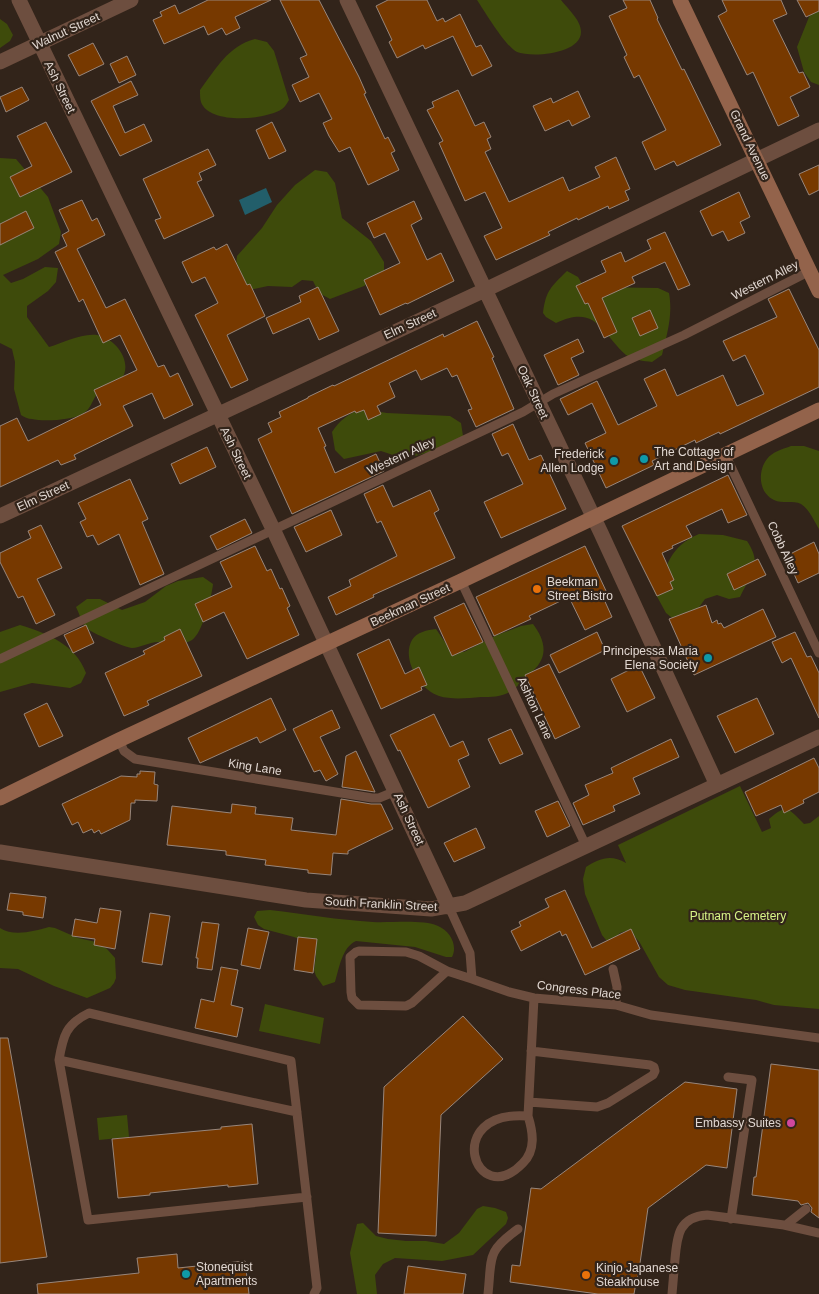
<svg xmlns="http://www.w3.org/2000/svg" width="819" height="1294" viewBox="0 0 819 1294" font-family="Arial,sans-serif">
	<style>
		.green { fill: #3e4b0b }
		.water { fill: #225e6a }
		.building { fill: #773900; stroke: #98867b }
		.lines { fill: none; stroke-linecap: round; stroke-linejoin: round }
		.lane { stroke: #6d4e3f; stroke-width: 9 }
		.street { stroke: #6d4e3f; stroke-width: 15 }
		.secondary { stroke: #93634b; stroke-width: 15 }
		.culture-dot { fill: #0f9aa8; stroke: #32241a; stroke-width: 2 }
		.food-dot { fill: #e8710a; stroke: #32241a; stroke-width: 2 }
		.hotel-dot { fill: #d1479c; stroke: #32241a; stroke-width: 2 }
		.labels { text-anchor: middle; stroke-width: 4.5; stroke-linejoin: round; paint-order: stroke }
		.street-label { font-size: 12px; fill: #e1d7d1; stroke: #32241a }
		.poi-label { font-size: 12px; fill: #e1d7d1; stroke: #32241a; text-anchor: start }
		.park-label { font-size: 12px; fill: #d7f387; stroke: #32241a }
	</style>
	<rect width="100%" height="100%" fill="#32241a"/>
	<path class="green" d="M477 0H561C568 9 581 20 581 32 581 54 532 58 517 52 506 47 485 12 477 0Z
		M819 4V85L811 82 804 72 797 47 809 17Z
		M0 19 7 24 13 35 10 41 0 48Z
		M255 39 267 42 274 51 289 100C287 103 285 107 282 109 266 120 209 125 201 102 200 99 200 94 200 90 216 69 228 46 255 39Z
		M0 158 16 159 48 197 61 232 59 244 38 259 3 275 11 283 23 279 45 267 58 268 56 282 48 291 27 306V317L49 347C63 343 81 333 97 335 116 338 135 364 120 381 115 388 103 388 97 394 92 401 91 408 84 413 75 420 43 422 32 419 28 419 24 417 21 415L14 389 15 362 12 349 0 343Z
		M315 170 327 172 335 183 342 218 371 241 384 262V274L364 286 330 299 319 293 313 281 302 280 292 287 268 286 245 291 234 285 237 256 262 228 277 205 295 185Z
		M567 271 578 277 584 287 658 288 669 293C673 315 667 334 662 355L652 362C644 361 633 360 626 355 601 333 597 304 556 323L546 317 543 313C546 290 551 287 567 271Z
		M361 409 387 413 450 416 461 423 463 436 454 445 405 459 381 451 344 459 335 450 332 432C340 420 348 414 361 409Z
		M791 446H804L819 451V529C814 521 810 510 801 504 793 500 782 504 774 500 759 493 757 472 767 459 772 452 783 449 791 446Z
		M699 534 723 535 747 541C763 565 751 573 740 597L729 599 717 595 705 599 697 610 676 621 666 613 654 591C669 566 668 547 699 534Z
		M203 577 213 584C212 596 202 634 192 640 180 647 170 641 158 642 149 642 140 648 132 648 126 648 90 632 86 628 82 623 79 613 76 607L87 599H100L122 610 145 602 166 586 178 581Z
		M533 624C545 640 549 656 533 671 526 677 519 686 511 691 502 697 491 697 481 697 468 698 452 700 439 696 420 690 401 659 412 640 417 632 427 630 436 629L451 651 464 652 497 635 521 626Z
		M20 625C47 633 76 645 86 673L81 683 70 688 32 683 0 692V632Z
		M740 786 762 832 771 828 769 819C787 803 789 809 804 824L810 823 819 816V1009L774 1005 756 1000 685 990 668 985 659 977 640 943 632 933 626 931 620 933 612 941 606 940 602 935 585 894 583 879 586 867C600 858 611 854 626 863L618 845Z
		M270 910C304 914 339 920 373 922 391 923 423 919 438 926 450 931 458 945 452 957H446L415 947 356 941C342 947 339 969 335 982L323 986 316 976 314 970 316 956 312 944 294 937 264 929 258 925 254 917 257 911Z
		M49 927 55 928 78 938 96 942 107 949 115 958 116 978 114 983 110 988 87 998 54 986 18 969 0 968V928C14 937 34 931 49 927Z
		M265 1004 324 1018 320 1044 259 1031Z
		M127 1115 129 1137 99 1140 97 1118Z
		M483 1206 495 1208 506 1212 508 1218 506 1224 473 1255 442 1261 395 1258 383 1264 375 1275 377 1294H357L350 1253 357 1224 363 1223 376 1236 388 1239 406 1241H426L444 1244 459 1233 477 1209Z"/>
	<path class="water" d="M266 188 272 202 245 215 239 200Z"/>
	<path class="building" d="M208 0H271L235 17 240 28 226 35 222 28 208 35 204 26 164 44 153 20 162 16 160 12 175 5 179 14Z
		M280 0H319L359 77 366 93 364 94 385 139 388 137 395 151 391 153 399 170 368 185 350 147 339 152 329 136 323 123 332 119 319 93 300 102 292 85 309 77 300 58 307 55Z
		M388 0H427L437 21 443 18 445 22 460 14 476 47 481 45 492 66 472 76 453 36 425 49 423 45 397 58 389 42 392 40 376 6Z
		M623 0H650L658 18 657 19 682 70 684 69 721 145 677 166 674 161 655 170 642 142 666 130 639 75 634 78 624 57 627 55 609 16 627 8Z
		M722 0H781L787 14 773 20 799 73 803 72 810 87 790 97 799 116 778 126 753 72 747 75 718 16 727 11Z
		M797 0H819V11L806 17Z
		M93 43 104 64 79 76 68 55Z
		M127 56 136 75 119 83 110 64Z
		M131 81 138 95 113 106 125 133 144 124 152 141 120 156 91 101Z
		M22 87 29 100 6 112 0 97Z
		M458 90 475 126 484 122 491 137 487 139 491 149 485 152 509 202 563 177 569 191 600 177 595 167 616 157 630 189 625 191 629 200 609 209 608 206 578 220 577 218 548 232 550 235 496 260 484 236 502 228 485 192 465 201 439 143 443 141 427 110 434 107 432 102Z
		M578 91 590 117 572 126 569 120 545 131 533 106 551 98 553 103Z
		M46 122 72 172 20 197 10 177 32 166 17 136Z
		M272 122 286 151 269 159 256 130Z
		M208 149 216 165 199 173 202 180 197 182 214 216 164 239 155 220 161 218 143 179Z
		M819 165V190L809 195 799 174Z
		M739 192 750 217 740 222 745 233 728 241 723 231 712 236 700 211Z
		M82 200 92 221 97 218 105 235 77 249 106 308 125 299 158 367 164 365 170 377 178 373 193 405 164 419 152 393 123 406 133 426 74 455 76 459 61 465 58 460 0 487V426L17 418 28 441 101 405 94 390 137 370 120 335 103 343 83 299 79 302 55 252 67 246 62 235 69 231 59 210Z
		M414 201 422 219 411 225 427 260 441 253 454 281 407 304 406 303 380 315 364 280 400 263 385 233 374 238 367 223Z
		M26 211 34 228 0 245V224Z
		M665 232 690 285 678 290 665 262 632 277 635 283 602 298 617 332 604 338 588 303 585 304 576 286 606 272 601 261 621 252 625 262 651 249 647 240Z
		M227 244 247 285 250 284 265 316 227 335 248 380 231 388 195 315 218 303 205 277 192 283 182 262 214 247 216 250Z
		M318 287 339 331 319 340 309 318 273 334 266 318 301 302 299 296Z
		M789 289 819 350V387L720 434 719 432 696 443 695 440 652 461 654 465 606 488 585 443 606 433 592 403 568 415 560 399 597 381 618 425 657 406 644 379 665 369 677 396 723 375 737 406 764 394 745 355 733 361 723 341 777 317 768 299Z
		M650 310 658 328 640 336 632 318Z
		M477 321 494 357 492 358 514 409 476 427 468 410 472 409 457 375 452 377 447 368 421 380 416 370 389 383 395 397 377 406 381 414 368 420 364 410 356 413 355 411 318 428 326 446 324 447 335 473 376 454 384 471 292 514 258 439 272 432 268 423 281 417 279 412 308 398V397L333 385 334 386 443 334 444 337Z
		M578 339 584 352 571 358 579 375 558 385 544 355Z
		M513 424 529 460 541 455 566 509 501 538 484 502 523 484 508 453 502 456 492 434Z
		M207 447 216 467 180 484 171 464Z
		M728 475 747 515 728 523 722 509 686 526 692 537 672 546 673 548 662 553 674 580 670 582 673 589 657 596 622 526Z
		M130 479 148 519 142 522 164 574 140 585 119 534 98 545 93 535 87 537 80 522 86 519 78 503Z
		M383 485 393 507 430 490 439 510 434 513 455 558 373 595 374 597 336 615 328 597 351 586 349 580 397 556 381 521 377 523 364 494Z
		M331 510 342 535 306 552 294 527Z
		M245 519 252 533 217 550 210 536Z
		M41 525 62 568 37 579 55 615 36 624 23 596 18 598 0 562V553L31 538 28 531Z
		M814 542 819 554V573L798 583 786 556Z
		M255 546 267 571 271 569 280 589 282 588 290 606 287 608 299 635 247 659 224 612 203 622 195 604 232 587 220 562Z
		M585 546 607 593 602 595 612 617 585 630 569 597 529 616 531 619 494 636 476 597Z
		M758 559 766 575 734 590 727 574Z
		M464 603 483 642 452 656 434 617Z
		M706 605 712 623 717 620 718 624 721 623 724 628 763 609 776 637 694 675 669 619Z
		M86 625 94 643 73 653 64 635Z
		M180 629 202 676 147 701 149 705 124 716 105 673 145 654 143 651 165 640 164 637Z
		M597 632 605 650 559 673 550 655Z
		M795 632 807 657 811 656 819 673V718L791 658 782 663 772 642Z
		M389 639 405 674 419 667 427 685 421 687 422 690 381 709 357 654Z
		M549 664 580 727 555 739 525 675Z
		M639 665 655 698 627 712 611 679Z
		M271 698 286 730 260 743 257 737 200 763 188 738Z
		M757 698 774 734 735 753 717 716Z
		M47 703 63 736 39 747 24 714Z
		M332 710 340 728 320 737 338 774 326 781 320 770 314 772 293 729Z
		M434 714 450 747 463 741 469 755 458 760 470 787 428 808 400 750 398 751 390 735Z
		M511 729 523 754 500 764 488 739Z
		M671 739 679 757 633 778 640 794 613 806 615 811 583 825 573 803 589 795 585 785 613 773 611 768Z
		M356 751 375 792 342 787 346 756Z
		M814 758 819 768V792L803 800 804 803 784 813 781 805 756 816 745 792Z
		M140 771 155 772 154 784 158 785 157 801 135 800V803H131L130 820 101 834 99 830 94 833 92 829 83 833 78 822 72 825 62 804 121 776 137 777V774H140Z
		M341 799 371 804H381L393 829 348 851V854L333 853 331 875 308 873V870L265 865 266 860 226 855V851L167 845 172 806 231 813 232 804 256 807 255 814 293 818 291 830 336 835Z
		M558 801 570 826 547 837 535 811Z
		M476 828 485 848 454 862 444 843Z
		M565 890 592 948 631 929 640 949 585 975 566 934 562 936 560 931 521 951 511 931 521 926 519 922 549 907 545 899Z
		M10 893 46 897 43 918 23 915V912L7 910Z
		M100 908 121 911 115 949 94 945 95 939 72 936 75 919 97 923Z
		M150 913 170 916 162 965 142 962Z
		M202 922 219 924 212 970 197 968 198 958H196Z
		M248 928 269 932 260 969 241 965Z
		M298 937 317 939 313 973 294 970Z
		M221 967 238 970 231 1005 243 1008 237 1037 195 1028 201 999 214 1002Z
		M463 1016 503 1059 441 1115 436 1236 378 1233 384 1087Z
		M0 1038H8L47 1257 0 1263Z
		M771 1064 819 1070V1218L811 1212 812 1208 808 1203 801 1205 798 1201 752 1195 754 1177H756Z
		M685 1082 737 1089 727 1168 706 1165 648 1208 638 1277H637L634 1294H598L510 1282 512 1265 520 1266 531 1188 541 1189Z
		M252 1124 258 1184 228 1187V1185L150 1193V1195L118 1198 112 1139 221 1129V1127Z
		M177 1254 178 1268 245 1261 249 1294H38L37 1284 139 1273 137 1258Z
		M408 1266 466 1274 463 1294H404Z"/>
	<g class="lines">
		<path class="lane" d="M725 454 819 653
			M461 581 586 846
			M0 659 523 412 553 394 684 335 810 271
			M119 740 124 751 135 759 372 798H379L396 791
			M449 907 470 953 472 979 509 992 534 998 616 1005 651 1015 819 1038
			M613 969 617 987 616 1005
			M447 971 412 1003 406 1006 359 1005 352 998 351 992 350 957 356 952 359 951 406 952 419 956 447 971 472 979
			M59 1060 297 1112
			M728 1077 752 1080 731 1219
			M529 1102 597 1107 608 1103 653 1075 655 1071 654 1067 650 1065 531 1051
			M528 1116C441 1109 475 1213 523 1163 536 1150 533 1132 528 1116L534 998
			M307 1197 88 1220 59 1060C63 1036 66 1024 89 1013L291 1061 317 1288 314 1294
			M786 1225 806 1209
			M488 1294C492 1257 486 1252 518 1229
			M672 1294C673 1282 674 1271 675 1259 677 1235 679 1217 707 1215L784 1225 819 1233"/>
		<path class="street" d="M19 0 273 529 449 907
			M347 0 601 533 717 785
			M0 62 131 0
			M0 516 485 290 819 130
			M0 852 306 900 431 909 465 903 819 737"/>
		<path class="secondary" d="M680 0 819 291
			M0 798 119 740 461 581 819 410"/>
	</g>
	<g class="culture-dot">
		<circle cx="644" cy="459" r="5"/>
		<circle cx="614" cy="461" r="5"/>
		<circle cx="708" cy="658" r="5"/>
		<circle cx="186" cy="1274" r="5"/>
	</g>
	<g class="food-dot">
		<circle cx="537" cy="589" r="5"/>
		<circle cx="586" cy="1275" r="5"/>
	</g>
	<circle class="hotel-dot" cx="791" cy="1123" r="5"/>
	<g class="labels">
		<g class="street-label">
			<text transform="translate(66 31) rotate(-25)" y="4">Walnut Street</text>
			<text transform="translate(60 87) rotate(64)" y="4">Ash Street</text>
			<text transform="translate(750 145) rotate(64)" y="4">Grand Avenue</text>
			<text transform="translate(765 280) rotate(-27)" y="4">Western Alley</text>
			<text transform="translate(410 324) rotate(-25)" y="4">Elm Street</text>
			<text transform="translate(533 392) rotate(65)" y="4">Oak Street</text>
			<text transform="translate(236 453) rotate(64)" y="4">Ash Street</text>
			<text transform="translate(401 456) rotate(-25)" y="4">Western Alley</text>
			<text transform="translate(43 496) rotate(-25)" y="4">Elm Street</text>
			<text transform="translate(783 548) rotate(65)" y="4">Cobb Alley</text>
			<text transform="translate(410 605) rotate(-25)" y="4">Beekman Street</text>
			<text transform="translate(535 708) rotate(65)" y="4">Ashton Lane</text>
			<text transform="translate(255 767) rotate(9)" y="4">King Lane</text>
			<text transform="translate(409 819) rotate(65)" y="4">Ash Street</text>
			<text transform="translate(381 904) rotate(3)" y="4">South Franklin Street</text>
			<text transform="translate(579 990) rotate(7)" y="4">Congress Place</text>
		</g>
		<g class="poi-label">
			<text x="654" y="456">The Cottage of<tspan x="654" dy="14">Art and Design</tspan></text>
			<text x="604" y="458" text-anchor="end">Frederick<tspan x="604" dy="14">Allen Lodge</tspan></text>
			<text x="547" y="586">Beekman<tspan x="547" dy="14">Street Bistro</tspan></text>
			<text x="698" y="655" text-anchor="end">Principessa Maria<tspan x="698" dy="14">Elena Society</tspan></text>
			<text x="781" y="1127" text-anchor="end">Embassy Suites</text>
			<text x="196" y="1271">Stonequist<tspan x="196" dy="14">Apartments</tspan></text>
			<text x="596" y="1272">Kinjo Japanese<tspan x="596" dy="14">Steakhouse</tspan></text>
		</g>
		<g class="park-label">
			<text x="738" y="920">Putnam Cemetery</text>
		</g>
	</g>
</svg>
